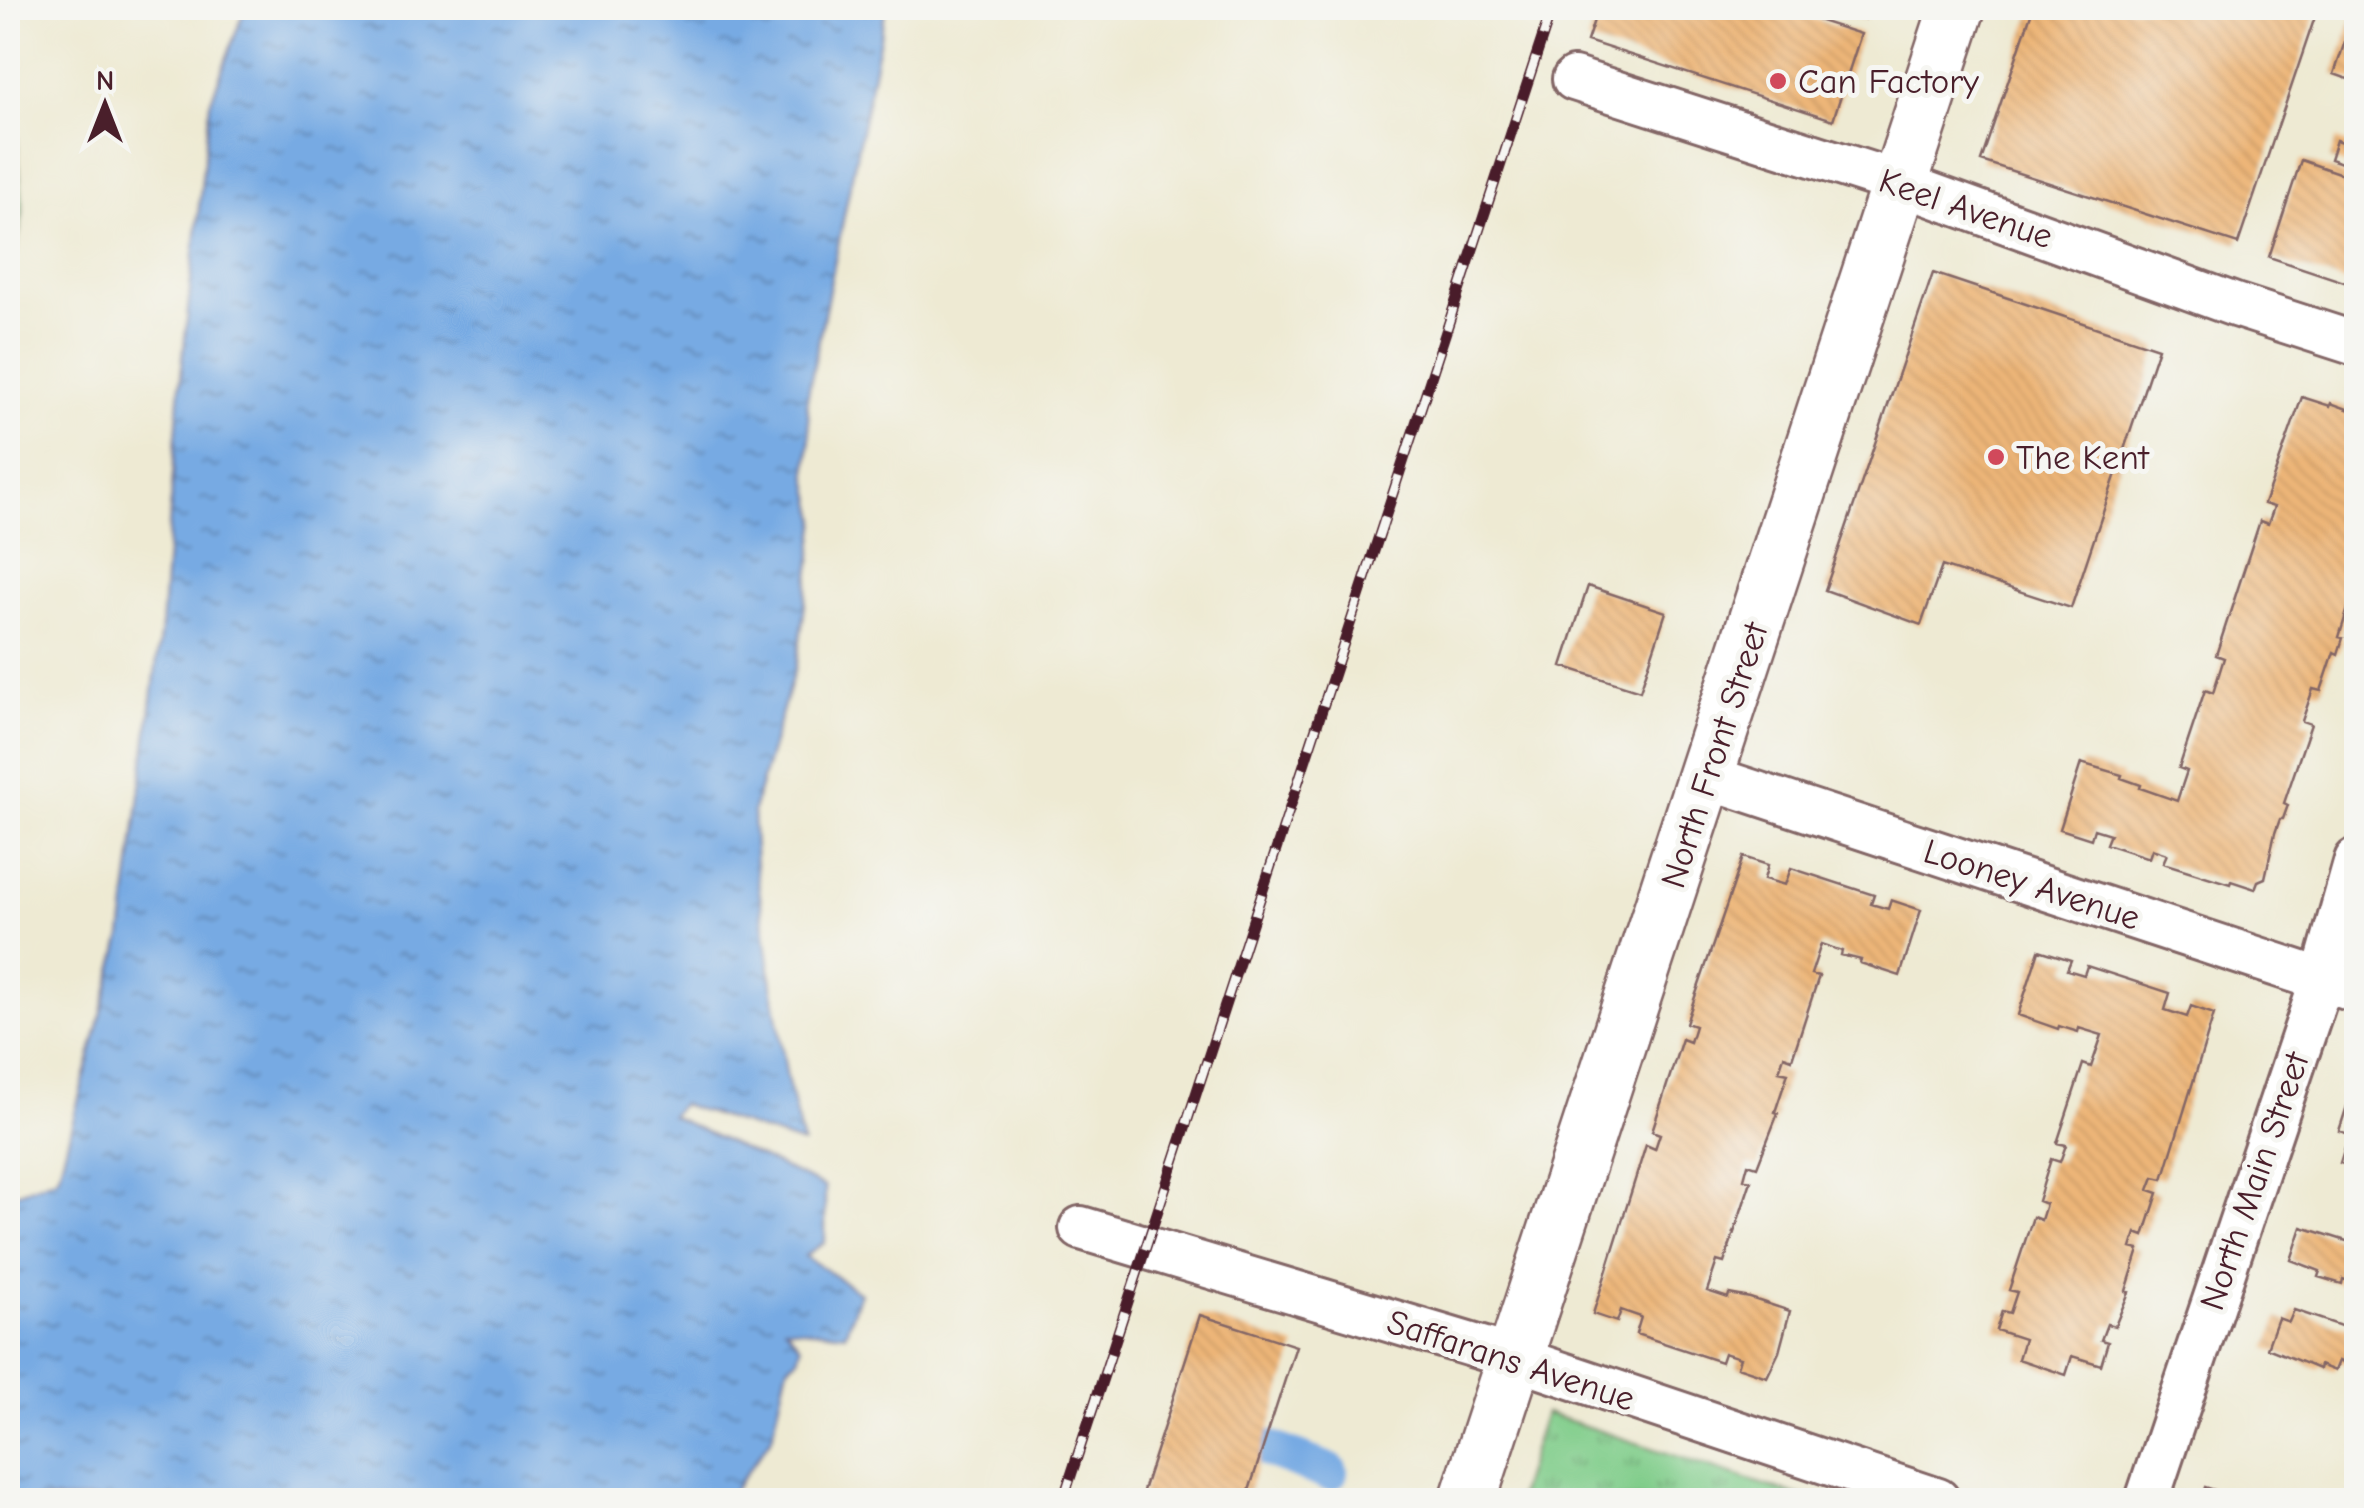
<svg xmlns="http://www.w3.org/2000/svg" width="2364" height="1508" viewBox="0 0 2364 1508" font-family="'Comic Neue',sans-serif">
	<style>
		.grass { fill: url(#grass-tufts); stroke: #66765b; stroke-width: 2.5 }
		.park { fill: url(#park-dots); stroke: #66765b; stroke-width: 2.5 }
		.water { fill: url(#water-ripples); stroke: #606487; stroke-width: 2.5 }
		.lines { fill: none; stroke-linecap: round; stroke-linejoin: round }
		.canal { stroke: #77aae3; stroke-width: 38 }
		.building { fill: url(#building-back-hatch) }
		.street-casing { stroke: #836666; stroke-width: 48 }
		.secondary-casing { stroke: #836666; stroke-width: 60 }
		.street { stroke: #fff; stroke-width: 42 }
		.secondary { stroke: #fff; stroke-width: 55 }
		.rail-casing { stroke: #4a1f2b; stroke-width: 11 }
		.rail { stroke: #f6f6f2; stroke-width: 8; stroke-dasharray: 22; stroke-linecap: butt }
		.poi-dot { fill: #d1495b; stroke: #f6f6f2; stroke-width: 4 }
		.labels { text-anchor: middle; stroke-width: 10; stroke-linejoin: round; paint-order: stroke }
		.poi-label { font-size: 35px; fill: #4a1f2b; stroke: #f6f6f2; text-anchor: start }
		.street-label { font-size: 35px; fill: #4a1f2b; stroke: #f6f6f2 }
	</style>
	<defs>
		<pattern id="grass-tufts" width="24" height="20" patternUnits="userSpaceOnUse" patternTransform="scale(2.5)"><rect width="24" height="20" fill="#81cd8b"/><path d="M3 7l-1-3M5 7V3M7 7l1-3M15 17l-1-3M17 17v-4M19 17l1-3" fill="none" stroke="#6ca672"/></pattern>
		<pattern id="park-dots" width="8" height="8" patternUnits="userSpaceOnUse" patternTransform="scale(2.5)"><rect width="8" height="8" fill="#81cd8b"/><path d="M2 2h.1M6 6h.1" fill="none" stroke="#6ca672" stroke-width="1.8" stroke-linecap="round"/></pattern>
		<pattern id="water-ripples" width="26" height="14" patternUnits="userSpaceOnUse" patternTransform="scale(2.5)"><rect width="26" height="14" fill="#77aae3"/><path d="M2 4q2-2 4 0t4 0M15 11q2-2 4 0t4 0" fill="none" stroke="#648ab8"/></pattern>
		<pattern id="building-back-hatch" width="6" height="6" patternUnits="userSpaceOnUse" patternTransform="scale(2.5)"><rect width="6" height="6" fill="#edb678"/><path d="M-1 5l2 2M0 0l6 6M5-1l2 2" fill="none" stroke="#cd9c68"/></pattern>
	</defs>
	<rect width="100%" height="100%" fill="#f6f6f2"/>
	<filter id="ink" filterUnits="userSpaceOnUse"><feTurbulence type="fractalNoise" baseFrequency=".01" numOctaves="2"/><feDisplacementMap in="SourceGraphic" scale="20" xChannelSelector="R" yChannelSelector="G"/><feConvolveMatrix kernelMatrix="1 2 1 2 8 2 1 2 1" color-interpolation-filters="sRGB"/></filter>
	<filter id="wash" filterUnits="userSpaceOnUse"><feTurbulence type="fractalNoise" baseFrequency=".0048" numOctaves="4" result="noise"/><feDisplacementMap in="SourceGraphic" scale="40" xChannelSelector="R" yChannelSelector="G"/><feGaussianBlur stdDeviation="2.25" result="paint"/><feColorMatrix in="noise" values="0 0 0 0 0 0 0 0 0 0 0 0 0 0 0 0 0 1.4 0 .05"/><feComposite in="paint" operator="in"/></filter>
	<g filter="url(#wash)">
		<rect width="100%" height="100%" fill="#eeead3"/>
		<path class="grass" d="M1545 1413 1811 1500H1517Z"/>
		<path class="park" d="M9 53 23 212 8 295V54Z"/>
		<path class="water" d="M245 8H886L807 399 810 436 807 473 817 519 797 661 753 811 756 867 772 984 787 1078 803 1144 681 1104 671 1116 825 1187V1242L805 1256 860 1293 845 1334 785 1327 801 1346 798 1358 788 1366 772 1437 727 1500H8V1196L58 1177 122 936 161 628 180 385 210 103Z"/>
		<g class="lines">
			<path class="canal" d="M1271 1450 1329 1472"/>
		</g>
		<g id="blocks">
			<path class="building" d="M1598 8H1780L1861 34 1833 120 1587 41Z
				M1830 8H1869L1865 19Z
				M2033 8H2318L2238 244 1981 161Z
				M2356 9V82L2334 74Z
				M2336 140 2356 147V168L2330 159Z
				M2301 160 2356 179V286L2269 257Z
				M1933 273 2158 348 2071 608 1942 566 1921 625 1825 590Z
				M2302 397 2330 406 2331 403 2350 410 2351 406 2356 407V583L2339 637 2343 638 2338 654 2334 652 2321 691 2313 689 2302 721 2311 724 2284 803 2288 805 2283 819H2280L2275 833 2265 878 2258 881 2255 889 2231 881 2230 884 2163 863 2167 854 2152 849 2149 858 2106 844 2110 834 2094 829 2091 839 2060 829 2081 763 2122 775 2121 778 2141 785 2140 788 2177 801 2187 771 2179 768 2205 690 2213 693 2224 658 2216 655 2260 521 2268 524 2274 507 2264 504Z
				M1588 586 1666 612 1640 691 1562 666Z
				M1743 857 1768 865 1764 879 1785 885 1791 868 1874 895 1871 904 1888 909 1891 900 1921 910 1900 976 1860 963 1861 960 1841 955 1842 951 1821 944 1811 974 1819 976 1792 1059 1784 1056 1779 1071 1788 1073 1775 1112 1778 1113 1757 1167 1748 1164 1744 1179 1751 1181 1724 1263 1717 1261 1707 1291 1728 1298 1729 1294 1750 1298 1790 1311 1779 1352 1767 1377 1737 1367 1740 1358 1724 1353 1721 1362 1636 1334 1641 1317 1621 1310 1617 1322 1593 1314 1646 1145 1655 1149 1660 1134 1652 1131 1682 1039 1690 1042 1695 1026 1686 1023Z
				M2039 950 2071 960 2067 970 2084 975 2087 966 2170 993 2165 1010 2187 1017 2191 1006 2214 1014 2163 1179 2154 1177 2149 1190 2158 1193 2144 1236 2136 1233 2131 1248 2139 1250 2126 1291 2129 1292 2115 1326 2107 1324 2101 1340 2108 1342 2101 1365 2072 1356 2066 1375 2018 1359 2024 1339 1996 1330 2002 1311 2010 1313 2017 1292 2009 1290 2033 1217 2041 1220 2046 1204 2038 1201 2051 1159 2060 1162 2066 1145 2057 1143 2083 1064 2091 1067 2102 1035 2079 1028 2078 1032 2059 1026 2058 1029 2018 1015Z
				M2356 1078V1168L2340 1163 2349 1134 2339 1131Z
				M2302 1227 2356 1244V1283L2343 1279 2342 1284 2318 1277 2320 1271 2291 1260Z
				M2294 1310 2350 1329 2346 1340 2354 1343 2346 1364 2339 1361 2335 1371 2320 1365 2319 1369 2267 1348 2278 1318 2289 1322Z
				M1200 1315 1296 1346 1246 1500H1140Z
				M2205 1487 2245 1500H2201Z"/>
		</g>
	</g>
	<g filter="url(#ink)">
		<use href="#blocks" fill-opacity="0" stroke="#836666" stroke-width="2.5"/>
		<g class="lines">
			<defs>
				<path id="street" d="M1574 79 1899 183 2235 305 2356 344
					M1708 777 2356 991
					M1081 1228 1515 1358 1938 1500
					M2147 1500 2322 980 2356 860"/>
				<path id="secondary" d="M1468 1500 1957 8"/>
			</defs>
			<use href="#street" class="street-casing"/>
			<use href="#secondary" class="secondary-casing"/>
			<use href="#street" class="street"/>
			<use href="#secondary" class="secondary"/>
			<defs>
				<path id="rail" d="M1063 1500 1552 8"/>
			</defs>
			<use href="#rail" class="rail-casing"/>
			<use href="#rail" class="rail"/>
		</g>
	</g>
	<g class="poi-dot">
		<circle cx="1778" cy="81" r="10"/>
		<circle cx="1996" cy="457" r="10"/>
	</g>
	<g class="labels">
		<g class="poi-label">
			<text x="1798" y="93">Can Factory</text>
			<text x="2016" y="469">The Kent</text>
		</g>
		<g class="street-label">
			<text transform="translate(1966 208) rotate(19)" y="12">Keel Avenue</text>
			<text transform="translate(1714 755) rotate(-72)" y="12">North Front Street</text>
			<text transform="translate(2032 884) rotate(18)" y="12">Looney Avenue</text>
			<text transform="translate(2254 1181) rotate(-71)" y="12">North Main Street</text>
			<text transform="translate(1511 1360) rotate(18)" y="12">Saffarans Avenue</text>
		</g>
	</g>
	<rect width="2364" height="1508" fill="none" stroke="#f6f6f2" stroke-width="40"/>
	<g transform="translate(105 105)" stroke="#f6f6f2" stroke-width="8" paint-order="stroke">
	<path d="M0-8L18 38L0 25L-18 38Z" fill="#4a1f2b"/>
	<text y="-15" font-size="28" font-weight="bold" text-anchor="middle" fill="#4a1f2b">N</text>
	</g>
</svg>
